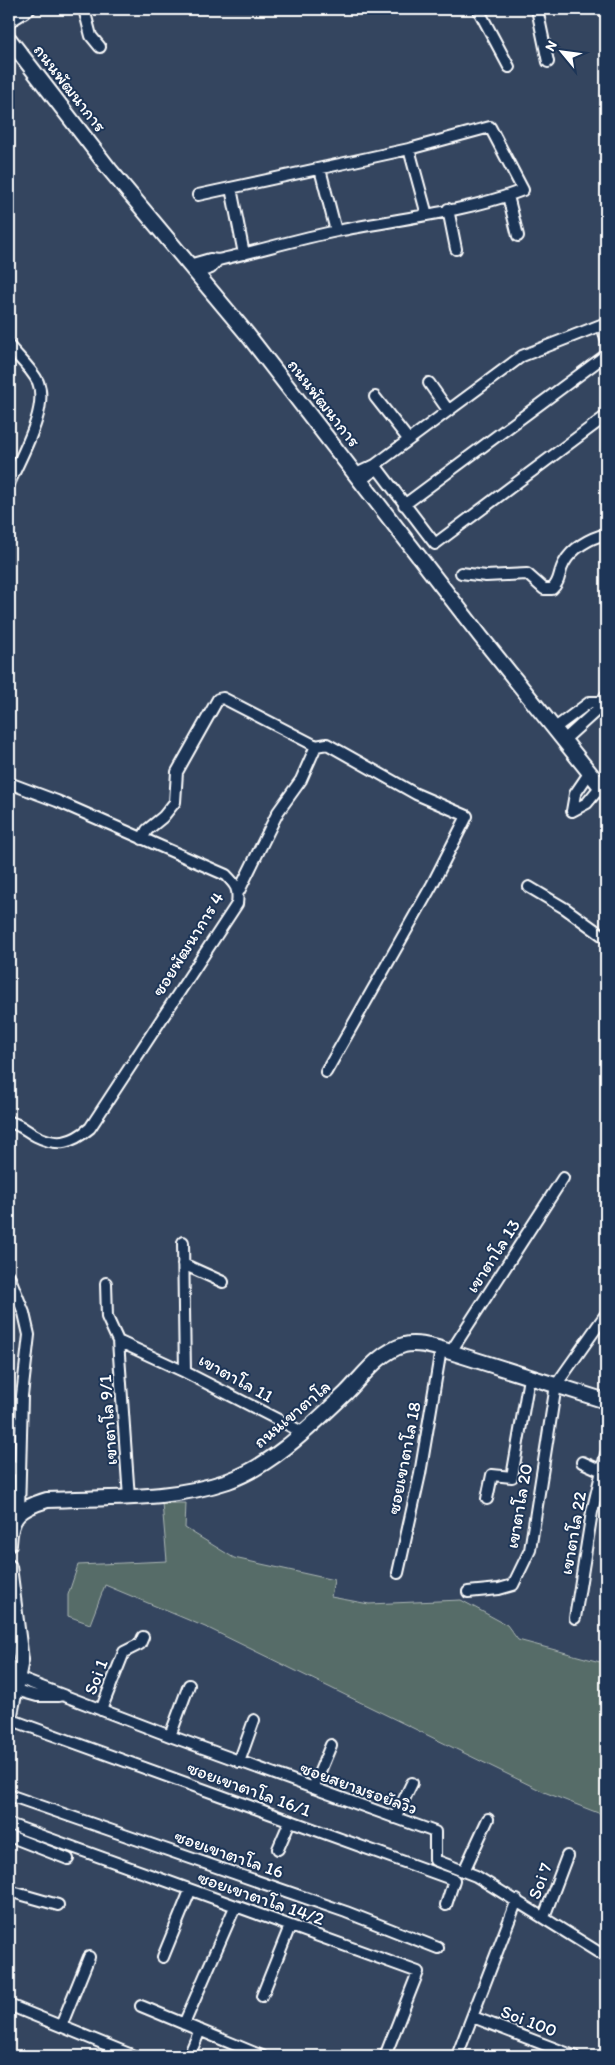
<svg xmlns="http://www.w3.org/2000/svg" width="615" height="2065" viewBox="0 0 615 2065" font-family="Itim,'Playpen Sans Thai',sans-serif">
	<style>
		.green { fill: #576c68; stroke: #abb6b4 }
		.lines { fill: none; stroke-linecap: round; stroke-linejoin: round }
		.street-casing { stroke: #fff; stroke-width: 14 }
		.secondary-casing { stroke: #fff; stroke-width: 18 }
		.street { stroke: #1d3557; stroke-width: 10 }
		.secondary { stroke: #1d3557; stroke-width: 14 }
		.labels { text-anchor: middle; stroke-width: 4; stroke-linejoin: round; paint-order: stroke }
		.street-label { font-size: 18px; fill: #fff; stroke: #1d3557 }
	</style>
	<rect width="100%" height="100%" fill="#34455f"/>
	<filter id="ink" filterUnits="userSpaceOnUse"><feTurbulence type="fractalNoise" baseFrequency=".02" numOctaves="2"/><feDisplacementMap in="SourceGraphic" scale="10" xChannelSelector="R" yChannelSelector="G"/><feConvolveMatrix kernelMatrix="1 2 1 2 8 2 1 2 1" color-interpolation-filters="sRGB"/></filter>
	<g filter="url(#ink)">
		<path class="green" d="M162 1503H186L185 1528 234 1558 334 1580 331 1597 369 1604 461 1600 507 1625 518 1640 600 1662 606 1652V1816L544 1792 210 1629 105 1585 90 1624 68 1616V1595L78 1565 167 1561Z"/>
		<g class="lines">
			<defs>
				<path id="street" d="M84 9 91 36 100 47
					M478 9 509 67
					M537 9 548 62
					M9 22 30 9
					M409 149 427 215
					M320 169 336 231
					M231 188 244 254
					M198 195 409 149 490 127 523 190C466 212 397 219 337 231 297 239 258 251 218 260
					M508 196 518 236
					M448 209 456 249
					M189 265 210 259 218 260 211 268 196 273
					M606 323 522 356 375 465 435 544 606 416
					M602 325 606 339
					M9 346C18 357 32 369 38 382 49 410 20 457 9 484
					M429 383 448 410
					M375 397 408 439
					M356 474 375 465 372 472 361 480
					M404 505 606 355
					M461 573 486 576 527 574 544 589H552C561 581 558 573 564 563 572 548 590 538 606 534
					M555 728 590 702H600
					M564 740 597 710 606 695
					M9 783 57 801 226 875C236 885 239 889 237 904L90 1128C72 1143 58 1147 36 1136 26 1131 20 1124 9 1122
					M572 811 575 794 590 772
					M572 811 587 803 601 786
					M142 839 147 830 163 817 175 802 177 772 218 699 223 698 316 746
					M529 887 566 909 606 938
					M239 891 278 812 301 780 316 746 327 744 416 794 467 816 432 885 326 1072
					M183 1242 185 1372
					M183 1264 223 1282
					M9 1276 24 1313 29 1335 22 1396 19 1512
					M106 1283 107 1317 118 1341 185 1372 302 1432
					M118 1341 129 1498
					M450 1353 563 1178
					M582 1462 602 1471
					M9 1465 20 1472
					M487 1499 492 1475 512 1477 529 1378
					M398 1573 420 1474 441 1349
					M468 1592 499 1589 513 1585 530 1550 556 1385 606 1314
					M575 1618 592 1512 606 1454
					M18 1678 170 1736 435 1832V1860L476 1876 606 1957
					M16 1690 37 1696H59
					M101 1710 124 1652 140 1644 143 1637
					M9 1719 454 1880 446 1905
					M170 1736 189 1685
					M239 1762 254 1720
					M313 1788 331 1745
					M9 1795 346 1912 438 1948
					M395 1818 412 1783
					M9 1824 418 1972 385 2056
					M9 1836 68 1859
					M278 1849 290 1821
					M464 1871 488 1819
					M9 1891 58 1905
					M544 1917 567 1856
					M163 1957 190 1891
					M262 1996 290 1926
					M9 2005 134 2056
					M141 2006 262 2056
					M473 2017 574 2056
					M184 2024 235 1907
					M61 2026 89 1957
					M189 2056 200 2030
					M457 2056 517 1900"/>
				<path id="secondary" d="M9 39 110 170 247 334 481 637 606 793
					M9 1544C10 1516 20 1508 47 1500 108 1497 169 1501 228 1481 273 1465 312 1425 346 1393 364 1375 378 1353 404 1345 416 1342 430 1346 441 1349L606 1401
					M9 1567 21 1660 9 1719"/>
			</defs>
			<use href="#street" class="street-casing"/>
			<use href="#secondary" class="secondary-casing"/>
			<use href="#street" class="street"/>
			<use href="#secondary" class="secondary"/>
		</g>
	</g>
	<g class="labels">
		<g class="street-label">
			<text transform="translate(70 88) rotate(52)" y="6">ถนนพัฒนาการ</text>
			<text transform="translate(324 403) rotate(52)" y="6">ถนนพัฒนาการ</text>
			<text transform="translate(188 944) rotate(-58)" y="6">ซอยพัฒนาการ 4</text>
			<text transform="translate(493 1256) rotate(-57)" y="6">เขาตาโล 13</text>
			<text transform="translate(236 1378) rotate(29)" y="6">เขาตาโล 11</text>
			<text transform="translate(292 1414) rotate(-40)" y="6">ถนนเขาตาโล</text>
			<text transform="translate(108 1420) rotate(-94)" y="6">เขาตาโล 9/1</text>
			<text transform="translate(404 1458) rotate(-79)" y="6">ซอยเขาตาโล 18</text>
			<text transform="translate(519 1506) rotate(-80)" y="6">เขาตาโล 20</text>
			<text transform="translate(573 1533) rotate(-80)" y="6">เขาตาโล 22</text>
			<text transform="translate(96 1677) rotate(-69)" y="6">Soi 1</text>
			<text transform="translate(359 1788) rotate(20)" y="6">ซอยสยามรอยัลวิว</text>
			<text transform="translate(249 1789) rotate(20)" y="6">ซอยเขาตาโล 16/1</text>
			<text transform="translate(229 1854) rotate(19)" y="6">ซอยเขาตาโล 16</text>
			<text transform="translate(540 1881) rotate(-69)" y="6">Soi 7</text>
			<text transform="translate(261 1898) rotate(19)" y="6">ซอยเขาตาโล 14/2</text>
			<text transform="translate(529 2021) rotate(21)" y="6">Soi 100</text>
		</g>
	</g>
	<rect width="615" height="2065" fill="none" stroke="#1d3557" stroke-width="30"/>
	<rect x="15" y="15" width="585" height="2035" fill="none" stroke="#fff" stroke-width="2" filter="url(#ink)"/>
	<g transform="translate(562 52) rotate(299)" stroke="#1d3557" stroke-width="4" paint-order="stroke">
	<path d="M0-4L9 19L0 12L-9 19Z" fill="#ffffff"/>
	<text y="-8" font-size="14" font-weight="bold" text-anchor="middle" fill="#ffffff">N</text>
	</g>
</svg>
